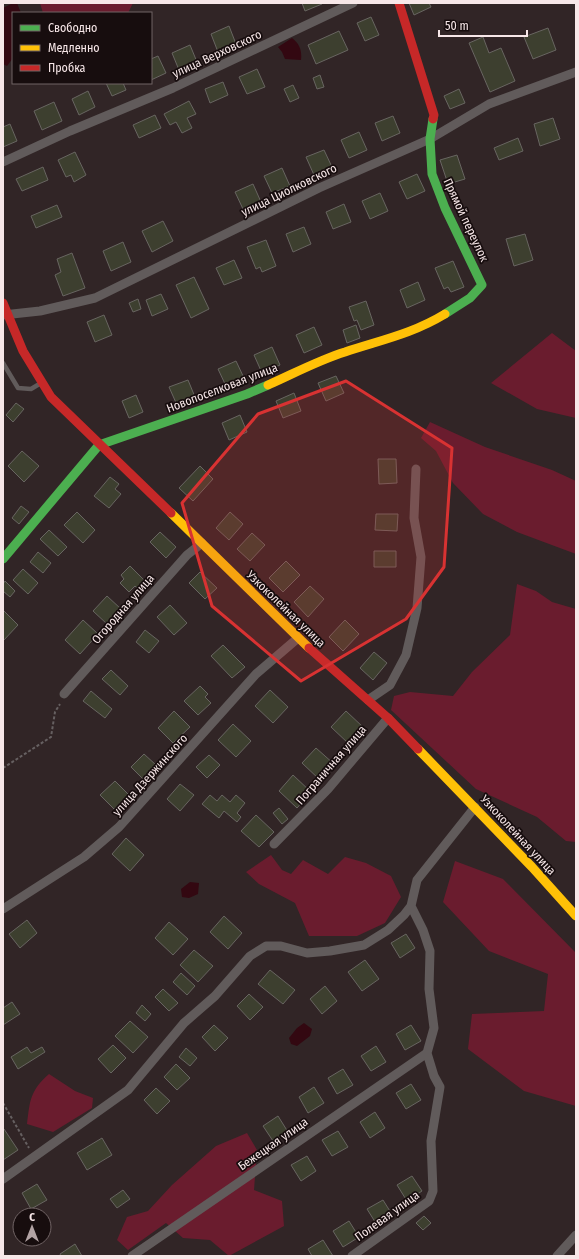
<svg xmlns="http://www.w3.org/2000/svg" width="579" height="1259" viewBox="0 0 579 1259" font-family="'Fira Sans Condensed',sans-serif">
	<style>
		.green { fill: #6a1c2e }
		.water { fill: #330811 }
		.building { fill: #3d3f2f; stroke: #686561 }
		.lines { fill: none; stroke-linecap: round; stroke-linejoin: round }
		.path { stroke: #666061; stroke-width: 2; stroke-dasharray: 3 2; stroke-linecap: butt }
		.lane { stroke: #615b5b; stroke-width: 4.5 }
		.street { stroke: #615b5b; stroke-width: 9 }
		.fast { stroke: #4caf50; stroke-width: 9 }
		.slow { stroke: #ffc107; stroke-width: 9 }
		.jam { stroke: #c62828; stroke-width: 9 }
		.marked { fill: #d83232; fill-opacity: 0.2; stroke: #d83232; stroke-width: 3; stroke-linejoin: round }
		.labels { text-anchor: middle; stroke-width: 3.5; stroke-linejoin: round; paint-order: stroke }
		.street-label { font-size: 12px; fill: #f7e7e8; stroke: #170d0e }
	</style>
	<rect width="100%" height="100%" fill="#312526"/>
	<path class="green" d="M40 3H133L128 13H43Z
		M552 333 576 351V418L537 409 491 383Z
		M430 422 485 447 552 470 576 481V554L517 532 483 514 453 483 436 451 421 438Z
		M517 584 536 591 552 602 576 609V842L566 841 537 817 476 789 391 710 394 696 410 692 453 696 472 672 510 635Z
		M271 855 282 870 291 874 303 860 328 874 345 857 366 863 391 876 401 897 385 923 357 936H309L295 903 259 884 246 872Z
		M455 861 503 879 576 953V1106L524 1091 468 1049 472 1014 544 1011 548 974 489 951 443 902Z
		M49 1074 75 1091 93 1098 92 1108 53 1132 27 1124C30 1100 30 1091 49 1074Z
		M247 1133 257 1150 254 1190 282 1201 284 1226 229 1256 210 1240 183 1238 166 1223 128 1250 117 1240 127 1217 148 1211 172 1185 216 1146Z"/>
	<path class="water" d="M13 3H17L21 13H13V58L7 66 3 64V8Z
		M292 38C300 44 302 51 301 60L285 59 282 52 278 47Z
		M190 882 199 883 198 894 189 898 182 897 181 889Z
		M304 1023 312 1029 310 1036 297 1046 291 1044 289 1038 297 1028Z"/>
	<path class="building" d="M302 3H322V4L305 11Z
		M409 3H429L431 7 414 15Z
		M371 17 379 35 365 41 357 23Z
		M229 26 236 44 218 52 211 34Z
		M548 28 556 50 533 59 524 37Z
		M339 31 348 50 316 64 308 45Z
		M483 37 489 53 501 48 515 81 490 92 469 43Z
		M190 45 197 62 179 70 172 53Z
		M158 56 166 73 151 80V59Z
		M257 69 265 87 247 94 239 77Z
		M320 75 324 87 317 89 313 78Z
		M223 82 228 95 210 103 205 89Z
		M106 83H123L126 90 112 96Z
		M293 85 299 98 290 102 284 89Z
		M459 89 465 103 450 109 444 96Z
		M88 91 95 107 79 115 72 99Z
		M189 101 196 114 187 118 192 128 182 133 176 122 170 125 164 114Z
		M54 102 62 121 42 130 34 111Z
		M155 115 161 128 139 138 133 125Z
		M393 116 400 133 382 141 375 123Z
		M553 118 560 139 540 146 534 124Z
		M10 124 17 141 3 147V127Z
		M359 132 367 150 349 158 341 140Z
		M518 138 523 151 499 160 494 148Z
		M324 150 332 167 314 175 306 157Z
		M75 152 86 175 74 182 71 175 66 177 58 160Z
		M457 155 465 179 448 184 440 160Z
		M43 167 48 180 22 191 16 179Z
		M282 168 290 186 272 193 264 176Z
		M417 174 425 191 407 199 399 182Z
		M253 184 261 202 243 209 235 192Z
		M380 193 388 211 370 219 362 201Z
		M344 204 351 222 333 229 326 212Z
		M57 205 62 217 36 228 31 216Z
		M163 221 173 241 152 252 142 231Z
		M304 227 311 244 293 252 286 234Z
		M525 234 533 260 514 266 506 239Z
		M266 240 276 266 262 272 260 267 256 269 247 247Z
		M123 242 131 262 111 271 103 251Z
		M72 253 85 288 63 296 55 275 61 272 57 259Z
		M234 260 242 278 224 285 216 268Z
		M453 261 464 287 451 292 448 287 444 289 435 268Z
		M194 277 209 309 191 318 176 285Z
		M418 282 425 300 407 308 400 290Z
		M161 294 168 309 152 316 146 300Z
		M138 299 141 309 133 312 129 303Z
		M366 301 374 325 361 330 357 320 354 321 349 307Z
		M104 315 112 335 95 342 87 322Z
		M356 325 360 338 347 343 343 330Z
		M314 327 322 345 304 353 296 335Z
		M272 347 280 365 262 373 254 355Z
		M236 361 244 378 226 386 218 369Z
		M336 376 344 393 326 401 318 383Z
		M188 380 195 397 177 405 169 387Z
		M294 393 301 411 283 418 276 401Z
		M136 395 143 412 129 418 122 401Z
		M16 403 24 409 13 422 6 415Z
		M240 415 247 432 229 440 222 423Z
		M22 451 39 466 24 482 8 466Z
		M378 459H396L397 483 379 484Z
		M200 466 213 479 193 501 179 488Z
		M110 477 119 484 115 489 121 494 109 508 94 496Z
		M21 506 29 512 19 524 12 518Z
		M77 512 95 530 83 543 64 525Z
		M230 512 243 524 229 540 216 528Z
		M376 514H398L397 531 375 530Z
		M49 530 67 547 58 556 40 539Z
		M160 532 176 547 166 558 150 542Z
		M252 533 265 545 250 561 237 549Z
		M374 551H396V567H374Z
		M38 552 51 563 43 573 30 562Z
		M286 561 300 575 283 592 269 578Z
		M130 566 146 582 138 589 135 586 129 592 120 583 124 579 121 575Z
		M23 569 38 583 28 594 13 580Z
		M200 572 217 588 205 599 189 583Z
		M5 581 15 591 10 597 3 591V584Z
		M310 586 324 599 308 617 294 602Z
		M107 596 121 609 107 624 93 611Z
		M170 605 187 623 174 635 157 617Z
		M4 611 18 625 3 641V612Z
		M83 620 98 634 80 654 65 640Z
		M345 620 359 634 343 651 329 637Z
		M145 630 159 641 149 653 136 642Z
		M223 645 245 667 232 678 211 656Z
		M374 652 387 663 373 680 360 668Z
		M111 670 128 686 120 695 102 679Z
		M200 686 208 694 205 697 211 703 198 715 184 701Z
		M270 690 288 707 273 723 255 706Z
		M91 691 112 709 105 718 83 701Z
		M174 711 190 727 173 743 158 728Z
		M346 711 364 728 349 744 331 727Z
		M233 724 251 741 236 757 218 740Z
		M316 748 334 764 320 780 302 763Z
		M144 754 156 765 143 779 131 767Z
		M209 755 220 765 207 778 196 767Z
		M293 775 311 792 297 808 279 791Z
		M115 781 129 795 114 809 100 795Z
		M180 784 194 795 180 811 167 799Z
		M210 795 217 801 222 795 230 802 236 795 245 803 237 813 241 817 237 822 224 811 219 818 202 804Z
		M279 808 288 819 282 824 273 813Z
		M256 815 274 832 259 847 241 831Z
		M126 838 144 855 130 871 112 854Z
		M224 916 242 933 228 949 210 932Z
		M27 920 37 933 20 948 9 934Z
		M169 922 188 939 173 955 155 938Z
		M406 934 415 948 400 958 391 943Z
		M194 950 213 966 198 982 180 965Z
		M365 960 379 979 362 991 348 972Z
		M270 970 295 990 283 1004 258 984Z
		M181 973 195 986 187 995 173 982Z
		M325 986 337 1001 322 1014 310 999Z
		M163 989 178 1003 169 1011 155 997Z
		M249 994 263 1007 250 1020 237 1006Z
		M12 1002 20 1014 3 1025V1008Z
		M142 1005 151 1014 145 1021 136 1013Z
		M130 1021 148 1037 133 1053 115 1036Z
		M214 1025 228 1038 215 1051 202 1037Z
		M411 1025 421 1041 405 1050 396 1034Z
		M113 1045 126 1058 111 1073 98 1059Z
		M376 1046 386 1062 371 1071 361 1056Z
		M27 1047 31 1053 42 1047 45 1052 18 1069 11 1057Z
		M186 1048 197 1058 190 1066 179 1057Z
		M176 1064 190 1078 177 1090 164 1077Z
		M343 1069 353 1085 337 1094 328 1078Z
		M411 1084 421 1100 406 1109 396 1093Z
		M314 1087 324 1103 308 1113 299 1097Z
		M156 1088 170 1101 157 1114 144 1100Z
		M375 1112 385 1128 370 1138 360 1122Z
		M278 1116 288 1132 273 1141 263 1126Z
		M4 1129 18 1150 3 1160V1130Z
		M338 1131 348 1147 332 1156 322 1140Z
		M102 1138 112 1155 87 1170 77 1153Z
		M307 1156 316 1171 301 1181 291 1165Z
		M412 1176 422 1191 407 1201 397 1185Z
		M37 1184 47 1200 31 1209 22 1193Z
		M123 1190 130 1199 117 1208 110 1199Z
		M383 1200 393 1216 377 1225 367 1209Z
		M424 1216 431 1223 423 1230 416 1223Z
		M349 1221 359 1237 343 1247 333 1231Z
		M323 1240 333 1256H312L308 1249Z
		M75 1244 82 1256H61L60 1254Z"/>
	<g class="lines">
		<path class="path" d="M3 768 51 737 55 712 60 704
			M3 1103 29 1148"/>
		<path class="lane" d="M3 363 18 388 31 389 41 383"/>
		<path class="street" d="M3 162 70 131 173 88 353 3
			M3 315 40 311 95 298 319 188 430 139 489 104 576 72
			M64 694 187 555 202 543
			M368 700 390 685 406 655 417 608 421 557 414 518 416 469
			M274 844 328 789 388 718
			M411 906 423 930 430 951 429 989 434 1028 427 1053
			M3 909 84 857 119 827 256 674 298 638
			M3 1179 128 1090 184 1023 215 996 250 956 266 946H281L307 953 330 951 364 945 388 930 404 915 411 906 417 880 475 807
			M132 1256 427 1053
			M352 1256 429 1201 433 1191 431 1141 440 1087 434 1076 427 1053
			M557 1256 576 1235"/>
		<path class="fast" d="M433 119 430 139 432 174 445 208 482 285 470 298 445 314
			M3 559 99 445 247 394 268 385"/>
		<path class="slow" d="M268 385C293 374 319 360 345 352 381 340 412 334 445 314
			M171 513 309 648
			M418 749 532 867 576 916"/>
		<path class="jam" d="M399 3 434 115 433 119
			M3 303 23 351 51 397 171 513
			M309 648 388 718 418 749"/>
	</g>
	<path class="marked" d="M346 381 452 448 444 567 406 619 301 681 212 606 182 503 258 414Z"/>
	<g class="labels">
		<g class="street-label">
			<text transform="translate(217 54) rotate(-25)" y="4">улица Верховского</text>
			<text transform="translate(289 190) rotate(-26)" y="4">улица Циолковского</text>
			<text transform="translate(466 220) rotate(65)" y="4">Прямой переулок</text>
			<text transform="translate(222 388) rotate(-21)" y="4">Новопоселковая улица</text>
			<text transform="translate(123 609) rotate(-49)" y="4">Огородная улица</text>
			<text transform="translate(286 609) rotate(44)" y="4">Узкоколейная улица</text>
			<text transform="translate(331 765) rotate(-49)" y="4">Пограничная улица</text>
			<text transform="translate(150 775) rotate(-48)" y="4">улица Дзержинского</text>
			<text transform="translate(518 835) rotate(47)" y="4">Узкоколейная улица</text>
			<text transform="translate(273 1144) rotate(-35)" y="4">Бежецкая улица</text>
			<text transform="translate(387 1216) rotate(-36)" y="4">Полевая улица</text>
		</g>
	</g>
	<rect width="579" height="1259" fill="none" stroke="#f7e7e8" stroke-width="8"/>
	<rect x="12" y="12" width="140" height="72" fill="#170d0e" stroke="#716465"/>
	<rect x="20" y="25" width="20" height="6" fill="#4caf50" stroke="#716465"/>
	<text x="48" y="32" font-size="12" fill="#f7e7e8">Свободно</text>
	<rect x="20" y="45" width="20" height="6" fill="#ffc107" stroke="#716465"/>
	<text x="48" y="52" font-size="12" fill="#f7e7e8">Медленно</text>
	<rect x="20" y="65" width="20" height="6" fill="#c62828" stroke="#716465"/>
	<text x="48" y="72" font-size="12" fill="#f7e7e8">Пробка</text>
	<g transform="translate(32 1227)"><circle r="19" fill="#170d0e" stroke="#716465"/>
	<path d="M0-3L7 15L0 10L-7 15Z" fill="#b2a3a4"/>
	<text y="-6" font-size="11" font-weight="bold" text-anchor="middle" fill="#f7e7e8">С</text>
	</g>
	<path d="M439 30v6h88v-6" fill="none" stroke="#f7e7e8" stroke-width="2"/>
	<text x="445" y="30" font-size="12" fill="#f7e7e8" stroke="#170d0e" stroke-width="3" paint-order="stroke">50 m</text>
</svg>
